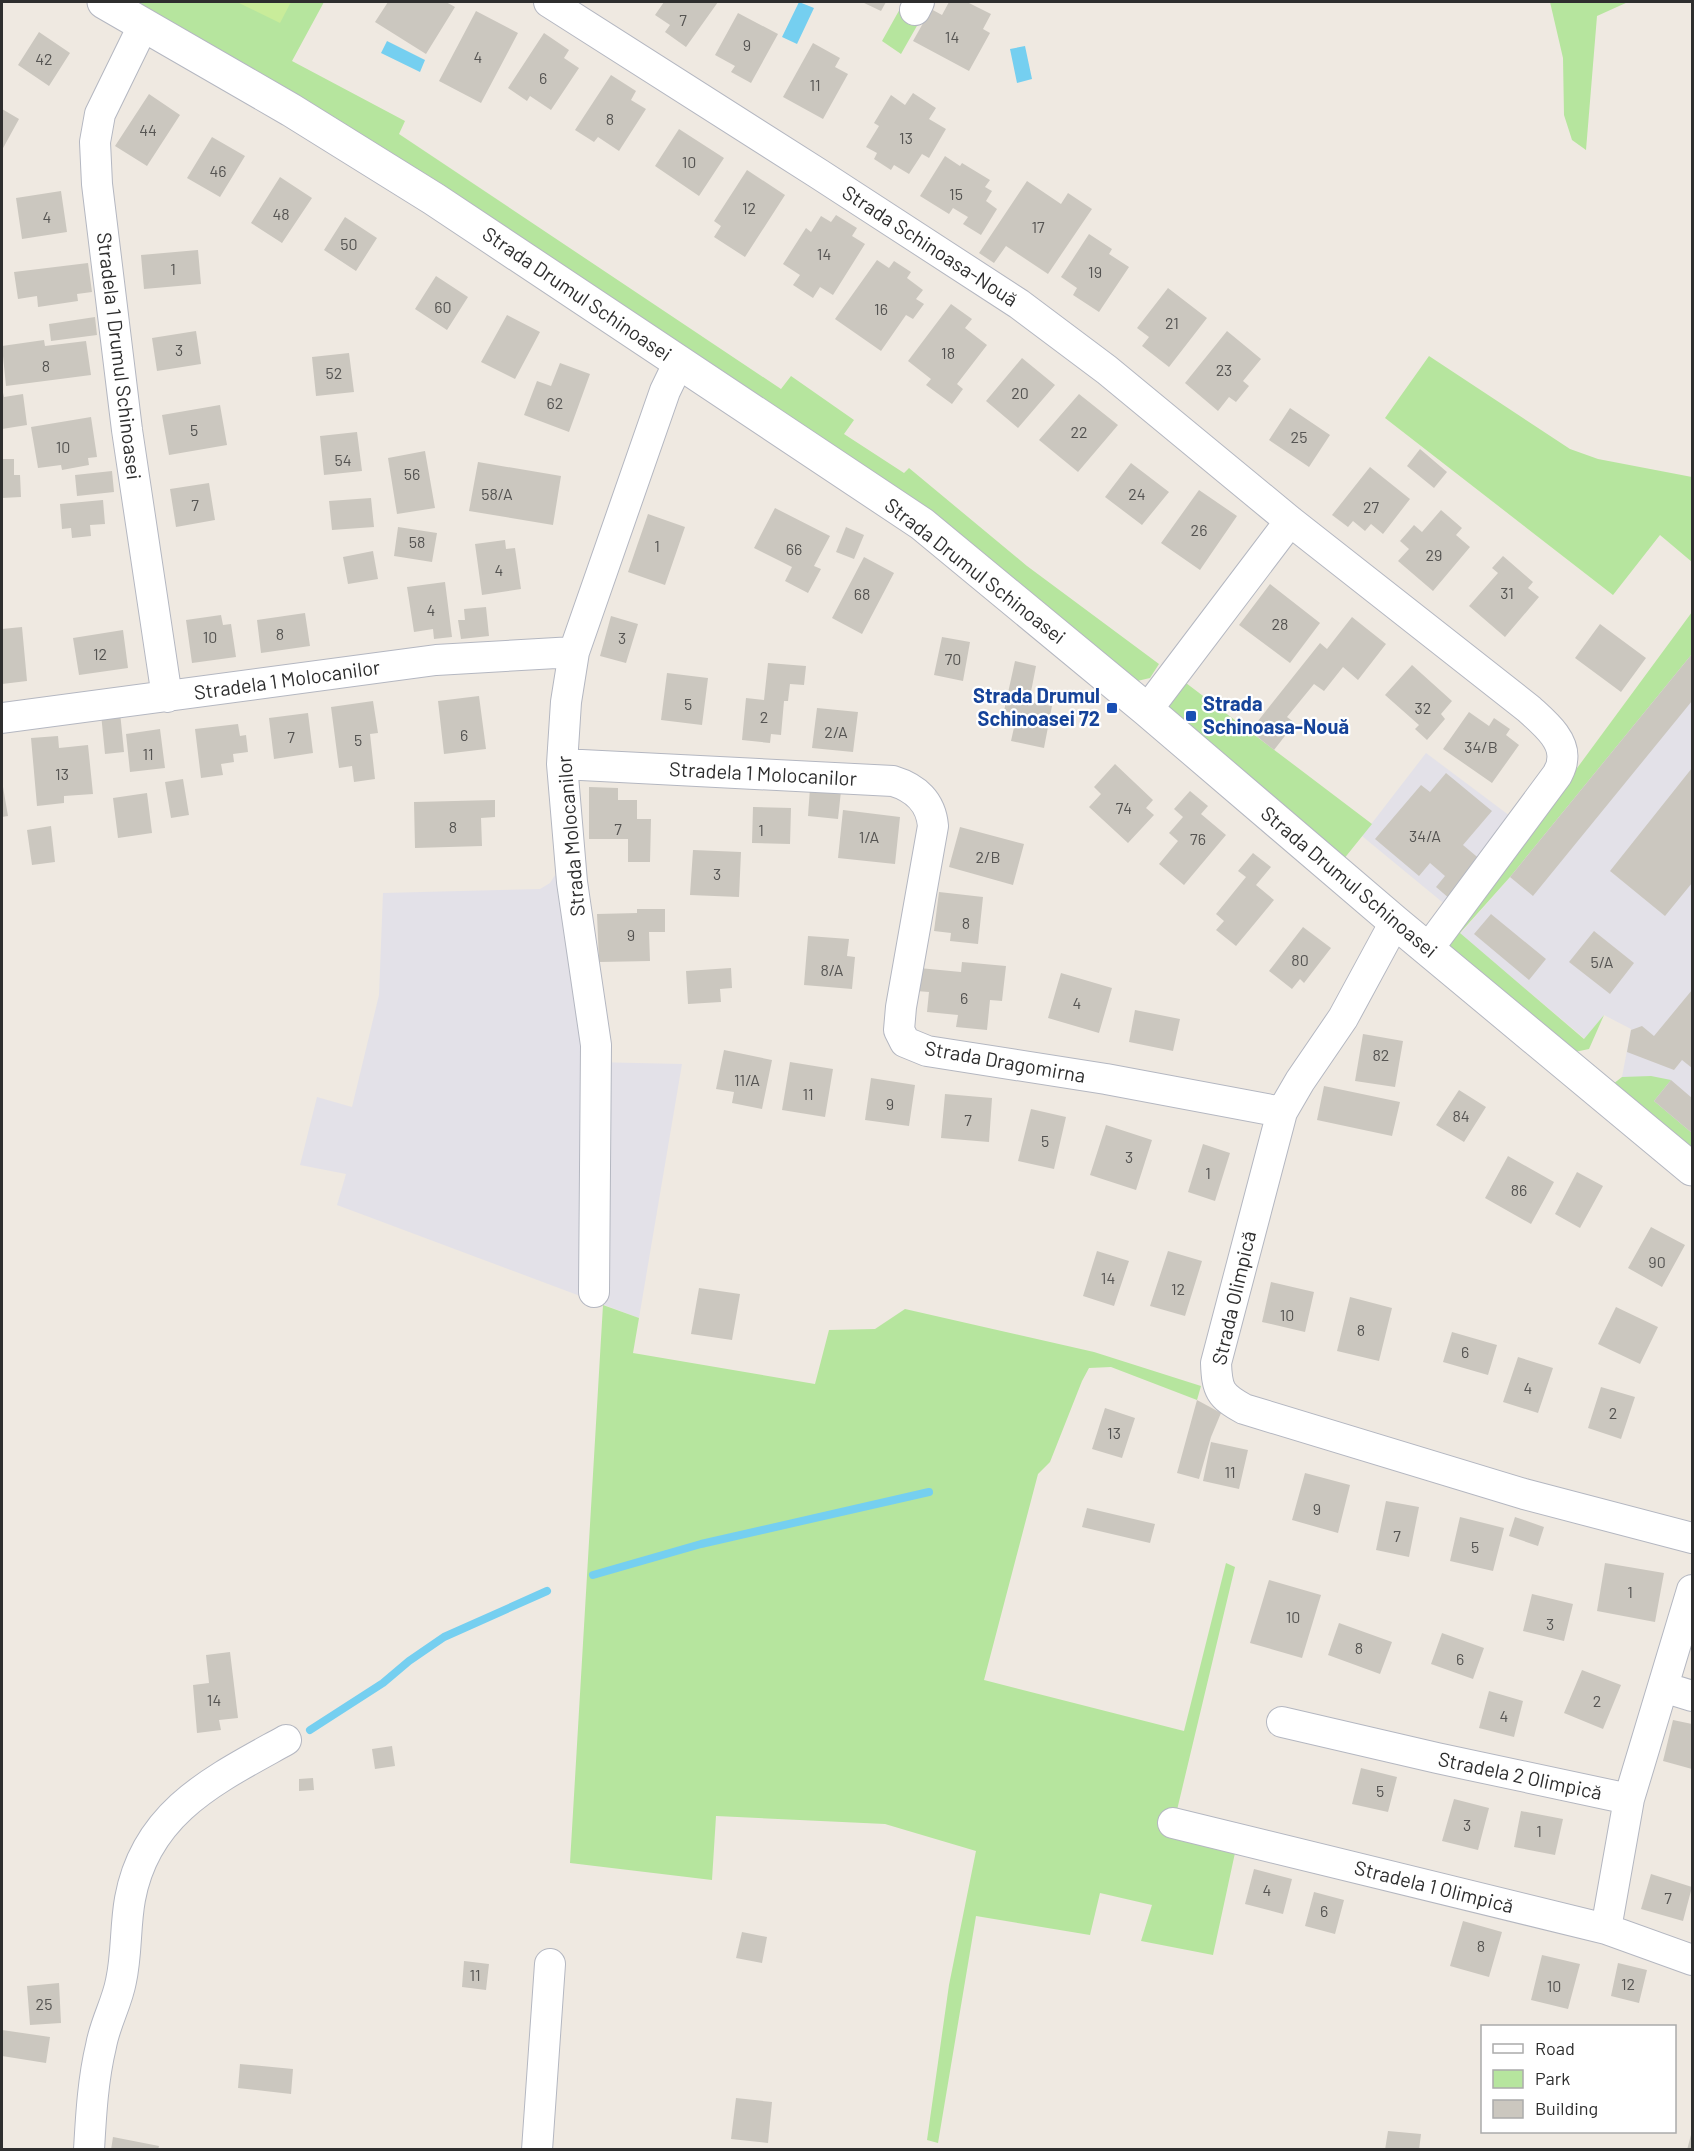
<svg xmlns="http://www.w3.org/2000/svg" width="1694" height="2151" viewBox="0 0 1694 2151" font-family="Barlow,sans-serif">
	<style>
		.industrial { fill: #e3e1e8 }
		.green { fill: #b6e59e }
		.pitch { fill: #c9ec9a }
		.water { fill: #75cff0 }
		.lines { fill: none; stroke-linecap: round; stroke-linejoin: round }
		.stream { stroke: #75cff0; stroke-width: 8 }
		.building { fill: #cbc7bf }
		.street-casing { stroke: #b4b7c1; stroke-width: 32 }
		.secondary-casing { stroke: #b4b7c1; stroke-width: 35 }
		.street { stroke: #fff; stroke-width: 30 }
		.secondary { stroke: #fff; stroke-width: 33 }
		.transit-dot { fill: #1a4fb4; stroke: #fff; stroke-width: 2 }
		.labels { text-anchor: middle; stroke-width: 4.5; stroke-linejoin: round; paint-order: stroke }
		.number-label { font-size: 16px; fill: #555452 }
		.street-label { font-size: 20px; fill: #2e2e2e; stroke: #fff }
		.transit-label { font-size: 20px; font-weight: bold; fill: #164399; stroke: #fff; text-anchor: end }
	</style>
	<rect width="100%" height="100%" fill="#efe9e1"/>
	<path class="industrial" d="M1692 654V1133L1622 1077 1631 1029 1604 1015 1585 1039 1460 934 1510 877Z
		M1426 753 1514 819 1447 906 1362 836Z
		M555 875 568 899 591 1062 682 1064 639 1318 337 1205 346 1174 300 1165 317 1097 352 1107 379 995 383 893 540 889 550 883Z"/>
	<path class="green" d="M135 2H324L292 61 405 121 399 134 781 389 791 376 854 420 844 434 904 473 909 468 1027 566 1159 664 1150 678 1133 682Z
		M1550 2H1628L1597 16 1586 150 1572 140 1564 115 1563 58Z
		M901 7 922 17 901 54 882 41Z
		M1429 356 1570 449 1598 459 1692 477V562L1660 535 1613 595 1385 418Z
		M1692 612V654L1510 877 1460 933 1584 1039 1604 1015 1589 1049 1570 1053 1448 951 1449 942Z
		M1186 683 1372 824 1343 860 1165 709Z
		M1651 1076 1671 1080 1654 1101 1692 1133V1159L1613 1084 1622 1077Z
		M603 1305 639 1318 633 1353 815 1384 829 1330 875 1329 905 1309 1094 1352 1201 1386 1197 1400 1111 1367 1089 1368 1082 1381 1050 1462 1038 1474 984 1680 1184 1731 1226 1563 1235 1567 1177 1810 1241 1825 1213 1955 1141 1941 1152 1905 1100 1893 1090 1935 976 1916 938 2143 927 2140 949 1985 976 1851 885 1824 716 1816 712 1880 570 1863Z"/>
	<path class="pitch" d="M237 2H291L280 23Z"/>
	<path class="water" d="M799 2 814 8 797 44 782 37Z
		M387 41 425 60 420 72 381 53Z
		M1025 46 1032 79 1017 83 1010 49Z"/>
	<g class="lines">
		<path class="stream" d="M593 1575 701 1544 929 1492
			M310 1730 383 1683 409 1661 444 1637 547 1591"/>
	</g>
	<path class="building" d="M388 2H446L455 7 426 54 375 22Z
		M664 2H718L686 47 665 32 670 25 655 15Z
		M862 2H886L881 11Z
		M949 2H967L991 14 983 29 990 33 969 71 913 41 931 9 942 15Z
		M476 11 518 33 481 103 439 81Z
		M738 13 778 34 751 83 731 72 735 66 715 55Z
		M39 32 70 53 49 86 18 65Z
		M544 33 569 50 564 58 579 68 551 110 530 96 527 101 508 88Z
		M813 43 840 58 835 67 848 74 823 119 783 97Z
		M611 75 636 91 631 100 646 109 619 151 598 137 594 142 575 130Z
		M913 93 936 108 929 119 946 129 929 158 922 154 909 174 894 165 891 170 874 159 877 153 866 147 879 126 874 123 891 95 905 105Z
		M149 94 180 115 147 166 115 146Z
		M2 109 19 119 2 150Z
		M679 129 724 158 699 196 655 166Z
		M212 137 245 156 220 197 187 178Z
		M945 156 960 166 962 163 990 180 985 187 992 191 986 201 997 209 981 235 963 224 968 217 953 208 949 214 920 196Z
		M747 170 785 195 745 257 714 237 721 226 714 221Z
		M280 177 312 198 282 243 251 223Z
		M1027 181 1061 204 1068 193 1092 209 1048 274 1006 246 994 263 979 253Z
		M61 191 67 232 22 239 16 198Z
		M836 215 857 228 852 236 865 244 833 295 820 287 813 298 793 285 800 275 783 264 806 228 811 232 821 216 831 222Z
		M345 217 377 238 356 271 324 250Z
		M1089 234 1112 249 1109 254 1129 267 1099 312 1073 295 1077 288 1061 277Z
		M198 250 201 284 144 289 141 255Z
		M877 260 889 268 894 261 911 272 907 278 923 290 916 299 924 304 913 319 906 315 881 351 835 319Z
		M88 263 92 292 77 294 78 301 38 307 37 296 18 299 14 272Z
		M436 276 468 297 447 330 415 309Z
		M1168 288 1207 318 1169 367 1142 346 1149 337 1137 328Z
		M951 304 972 319 965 328 987 345 957 384 963 389 952 404 926 385 931 379 908 361Z
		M507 315 540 332 515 379 481 362Z
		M95 317 97 335 51 341 49 324Z
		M196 331 201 364 157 371 152 338Z
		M1227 331 1261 359 1243 381 1249 386 1236 402 1229 397 1218 411 1185 383Z
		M44 340 45 346 86 341 91 375 6 386 2 346Z
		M349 353 354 392 316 396 312 357Z
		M1022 358 1055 385 1018 428 986 401Z
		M560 363 590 374 569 432 524 415 537 381 551 386Z
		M2 388 4 397 23 394 27 425 2 429Z
		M1079 394 1118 425 1078 472 1039 440Z
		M220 405 227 445 169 455 162 415Z
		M1290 408 1330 435 1309 467 1269 440Z
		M91 417 97 457 88 458 89 465 62 470 61 465 38 468 31 427Z
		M357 432 362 471 324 475 320 436Z
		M1420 449 1447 472 1434 488 1407 466Z
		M425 451 435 508 397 514 388 458Z
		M2 459H14V475H20L21 497 2 498Z
		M478 462 561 476 553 525 469 511Z
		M1131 463 1169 492 1142 525 1105 497Z
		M1370 467 1410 499 1383 534 1371 524 1365 531 1353 521 1348 527 1332 515Z
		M112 471 114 492 77 496 75 475Z
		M209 483 215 520 176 527 170 489Z
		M1199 490 1237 516 1200 570 1161 543Z
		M371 498 374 527 332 530 329 501Z
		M103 500 105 524 90 525 91 536 72 538 71 528 62 529 60 504Z
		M775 508 830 536 814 566 821 569 808 593 785 581 792 567 754 548Z
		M1441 510 1462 528 1456 535 1470 547 1433 591 1398 561 1409 549 1400 541 1414 525 1422 532Z
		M648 514 685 527 665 585 628 572Z
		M398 527 437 533 432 562 394 556Z
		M846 527 864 535 854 559 836 552Z
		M505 540 506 549 515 548 521 589 482 595 475 544Z
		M373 551 378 579 348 584 343 557Z
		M1503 556 1533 582 1528 588 1539 597 1505 637 1469 606 1498 573 1492 568Z
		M864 557 894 573 862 634 832 618Z
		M445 582 452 637 434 639 433 629 414 632 407 587Z
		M1270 584 1320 623 1290 663 1239 625Z
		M486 607 489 636 461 639 458 620H465L464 609Z
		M305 613 310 646 261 653 257 620Z
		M221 615 223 625 231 624 236 657 192 663 186 620Z
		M611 616 638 624 626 663 600 656Z
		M1352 617 1386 644 1358 680 1343 667 1324 691 1314 684 1287 717 1295 723 1274 750 1250 731 1320 643 1327 649Z
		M1600 624 1646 658 1621 692 1575 658Z
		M22 627 27 681 2 684V629Z
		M123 630 128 668 79 675 73 638Z
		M942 637 970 642 963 681 934 675Z
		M1692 654V701L1533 896 1510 877Z
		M1015 661 1036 666 1029 702 1052 706 1044 748 1011 741 1017 714 1004 711Z
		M768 663 806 666 804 685 790 684 788 701H784L781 735 771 734 770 743 742 740 746 698 764 700Z
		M1412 665 1452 701 1441 714 1445 719 1427 740 1415 729 1419 725 1385 695Z
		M667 673 708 678 702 725 661 720Z
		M479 696 486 749 444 754 438 701Z
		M373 701 378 733 370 734 375 779 354 782 352 766 339 768 331 707Z
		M817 708 858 712 853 752 812 748Z
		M120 712 124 752 105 754 101 714Z
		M1469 712 1489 726 1494 718 1510 729 1506 735 1519 745 1492 783 1443 749Z
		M308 713 313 753 274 759 269 718Z
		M238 724 240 736 246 735 248 752 233 754 234 762 221 764 223 775 201 778 195 729Z
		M160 729 165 768 130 772 126 734Z
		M58 736 59 748 88 745 93 794 64 796V803L37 806 31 738Z
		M1115 764 1153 800 1146 808 1154 815 1128 843 1089 807 1101 794 1094 787Z
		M1692 768V883L1665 916 1610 871Z
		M1446 773 1492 811 1463 845 1482 861 1450 899 1436 887 1445 876 1430 863 1419 876 1375 839 1421 785 1430 792Z
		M183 779 189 815 171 818 165 782Z
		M2 781 8 816 2 817Z
		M589 787 618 788V800H637V819H651L650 862H628V839H589Z
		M810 788 841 791 838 819 808 816Z
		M1190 791 1208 806 1201 814 1226 835 1184 885 1159 864 1178 841 1169 833 1183 817 1174 809Z
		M147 793 152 833 118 838 113 798Z
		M495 800V817L481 818 482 846 415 848 414 802Z
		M753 807 791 808 790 844 752 843Z
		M843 810 900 817 895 864 838 858Z
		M51 826 55 862 32 865 27 830Z
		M960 827 1024 844 1013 885 949 867Z
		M693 850 741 852 739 897 690 895Z
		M1253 853 1271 867 1256 885 1274 900 1236 946 1216 930 1224 921 1216 914 1246 877 1238 871Z
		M939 892 983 897 978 944 950 941 951 933 934 931Z
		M637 909H665V932H649L650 961 599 962 597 914 637 913Z
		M1491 914 1546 959 1529 980 1474 934Z
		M1303 927 1331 948 1304 983 1300 979 1292 989 1269 971Z
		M1594 931 1634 963 1610 994 1569 962Z
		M808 936 849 939 847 956 855 957 852 989 804 985Z
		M962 962 1006 966 1002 1001 990 1000 987 1030 956 1027 958 1015 927 1012 929 992 916 991 919 968 961 972Z
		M731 968 732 988 720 989 721 1002 688 1004 686 971Z
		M1061 973 1112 988 1099 1033 1048 1018Z
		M1692 990V1068L1682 1060 1674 1070 1627 1052 1631 1030 1642 1026 1654 1036Z
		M1135 1010 1180 1019 1173 1051 1129 1042Z
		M1363 1034 1403 1041 1395 1087 1355 1081Z
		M724 1050 772 1060 762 1109 732 1103 734 1092 716 1089Z
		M790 1062 833 1069 825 1117 782 1110Z
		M871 1078 915 1085 909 1126 865 1120Z
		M1671 1080 1692 1098V1133L1654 1101Z
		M1324 1086 1400 1102 1392 1136 1317 1120Z
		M1459 1090 1486 1107 1464 1142 1436 1125Z
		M945 1094 992 1098 989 1142 941 1138Z
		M1031 1109 1066 1117 1054 1169 1018 1161Z
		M1106 1125 1152 1140 1136 1190 1090 1175Z
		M1203 1144 1230 1153 1215 1201 1188 1192Z
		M1508 1156 1554 1182 1531 1224 1485 1198Z
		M1577 1172 1603 1186 1580 1228 1555 1214Z
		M1651 1227 1685 1245 1662 1287 1628 1268Z
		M1097 1251 1129 1261 1114 1306 1083 1296Z
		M1168 1251 1202 1261 1185 1316 1150 1306Z
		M1271 1282 1314 1292 1305 1332 1262 1322Z
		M699 1288 740 1294 732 1340 691 1334Z
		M1350 1297 1392 1308 1379 1361 1337 1351Z
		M1616 1307 1658 1327 1640 1364 1598 1344Z
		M1452 1332 1497 1345 1488 1375 1443 1362Z
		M1518 1357 1553 1368 1538 1413 1503 1402Z
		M1601 1387 1635 1397 1621 1439 1588 1428Z
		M1197 1400 1221 1413 1211 1437 1199 1479 1177 1473Z
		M1105 1408 1135 1418 1122 1458 1092 1449Z
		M1211 1442 1248 1450 1239 1489 1203 1481Z
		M1305 1473 1350 1485 1338 1533 1292 1520Z
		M1386 1501 1419 1507 1409 1557 1376 1550Z
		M1087 1508 1155 1524 1150 1543 1082 1527Z
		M1460 1517 1504 1528 1493 1571 1450 1561Z
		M1515 1517 1544 1527 1538 1546 1509 1536Z
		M1605 1563 1664 1573 1655 1622 1597 1611Z
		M1269 1580 1321 1595 1302 1658 1250 1643Z
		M1532 1594 1573 1604 1564 1641 1523 1631Z
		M1339 1623 1392 1642 1380 1674 1328 1655Z
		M1442 1633 1484 1648 1473 1679 1431 1664Z
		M230 1652 238 1718 219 1720 221 1730 197 1733 193 1685 209 1683 206 1655Z
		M1582 1670 1621 1685 1603 1729 1564 1713Z
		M1489 1691 1523 1701 1514 1737 1479 1728Z
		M1673 1720 1692 1724V1769L1663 1761Z
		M392 1746 395 1766 375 1769 372 1749Z
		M1361 1768 1397 1777 1388 1812 1352 1804Z
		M313 1778 314 1790 299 1791V1779Z
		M1454 1799 1489 1808 1478 1850 1442 1841Z
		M1521 1811 1563 1819 1555 1855 1514 1847Z
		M1254 1869 1292 1879 1283 1914 1245 1904Z
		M1651 1874 1692 1887 1683 1921 1641 1909Z
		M1314 1892 1344 1900 1335 1934 1305 1926Z
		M1463 1921 1502 1932 1489 1977 1450 1966Z
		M742 1932 767 1937 762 1963 736 1958Z
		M1542 1955 1580 1964 1568 2009 1531 2000Z
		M464 1961 489 1964 486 1990 462 1987Z
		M1618 1963 1647 1970 1639 2003 1611 1996Z
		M59 1983 61 2023 30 2025 27 1986Z
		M2 2030 50 2037 46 2063 2 2056Z
		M240 2064 293 2069 291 2094 238 2088Z
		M736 2098 772 2102 768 2143 731 2139Z
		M1388 2131 1421 2134 1419 2150H1385Z
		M1692 2131V2150H1687Z
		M113 2137 159 2146 158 2150H111Z"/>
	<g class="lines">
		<defs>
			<path id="street" d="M549 2 819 174 1019 304 1107 370 1290 521 1529 709C1543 722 1566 740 1562 761 1562 766 1559 771 1557 775L1428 949
				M915 10 919 2
				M144 24 100 114 95 142 97 184 127 430 167 697
				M1147 710 1290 521
				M2 718 436 660 574 652
				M562 764 893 781C916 788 931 802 933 826L901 1007 899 1030 905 1042 927 1051 1106 1079 1282 1112
				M1395 922 1343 1018 1300 1081 1282 1112 1216 1363C1217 1390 1220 1396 1244 1409L1524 1494 1692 1538
				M594 1292 596 1045 572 882 562 764 566 702 574 652 665 391 679 362
				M1663 1687 1692 1696
				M1282 1722 1437 1758 1629 1799
				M1173 1823 1606 1929 1692 1960
				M1606 1929 1629 1799 1692 1590
				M89 2150C91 2115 93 2079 101 2046 105 2023 117 2003 121 1981 127 1954 125 1926 130 1899 146 1811 216 1779 286 1740
				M537 2150 550 1964"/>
			<path id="secondary" d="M104 2 291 110 434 199 922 524 1147 710 1395 922 1692 1169"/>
		</defs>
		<use href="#street" class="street-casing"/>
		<use href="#secondary" class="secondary-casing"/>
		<use href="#street" class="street"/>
		<use href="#secondary" class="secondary"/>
	</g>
	<g class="transit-dot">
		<rect x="1106" y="702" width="12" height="12" rx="3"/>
		<rect x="1185" y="710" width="12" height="12" rx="3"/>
	</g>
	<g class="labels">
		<g class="number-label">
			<text x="683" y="26">7</text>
			<text x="952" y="43">14</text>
			<text x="747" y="51">9</text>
			<text x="478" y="63">4</text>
			<text x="44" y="65">42</text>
			<text x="543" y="84">6</text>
			<text x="815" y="91">11</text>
			<text x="610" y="125">8</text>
			<text x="148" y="136">44</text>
			<text x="906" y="144">13</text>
			<text x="689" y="168">10</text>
			<text x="218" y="177">46</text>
			<text x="956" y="200">15</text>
			<text x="749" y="214">12</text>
			<text x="281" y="220">48</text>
			<text x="47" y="223">4</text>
			<text x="1038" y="233">17</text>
			<text x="349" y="250">50</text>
			<text x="824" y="260">14</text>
			<text x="173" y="275">1</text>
			<text x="1095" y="278">19</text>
			<text x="443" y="313">60</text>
			<text x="881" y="315">16</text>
			<text x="1172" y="329">21</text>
			<text x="179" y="356">3</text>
			<text x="948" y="359">18</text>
			<text x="46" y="372">8</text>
			<text x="1224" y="376">23</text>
			<text x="334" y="379">52</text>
			<text x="1020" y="399">20</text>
			<text x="555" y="409">62</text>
			<text x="194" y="436">5</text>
			<text x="1079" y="438">22</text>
			<text x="1299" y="443">25</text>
			<text x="63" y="453">10</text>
			<text x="343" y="466">54</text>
			<text x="412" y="480">56</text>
			<text x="497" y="500">58/A</text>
			<text x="1137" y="500">24</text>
			<text x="195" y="511">7</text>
			<text x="1371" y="513">27</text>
			<text x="1199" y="536">26</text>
			<text x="417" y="548">58</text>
			<text x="657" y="552">1</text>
			<text x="794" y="555">66</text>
			<text x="1434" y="561">29</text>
			<text x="499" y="576">4</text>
			<text x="1507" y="599">31</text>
			<text x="862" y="600">68</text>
			<text x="431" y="616">4</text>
			<text x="1280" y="630">28</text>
			<text x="280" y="640">8</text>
			<text x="210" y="643">10</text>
			<text x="622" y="644">3</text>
			<text x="100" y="660">12</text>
			<text x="953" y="665">70</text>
			<text x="688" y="710">5</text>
			<text x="1423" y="714">32</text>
			<text x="764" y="723">2</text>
			<text x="836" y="738">2/A</text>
			<text x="464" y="741">6</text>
			<text x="291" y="743">7</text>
			<text x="358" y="746">5</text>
			<text x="1481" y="753">34/B</text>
			<text x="148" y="760">11</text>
			<text x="62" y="780">13</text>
			<text x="1124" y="814">74</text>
			<text x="453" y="833">8</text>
			<text x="618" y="835">7</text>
			<text x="761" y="836">1</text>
			<text x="1425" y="842">34/A</text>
			<text x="869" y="843">1/A</text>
			<text x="1198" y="845">76</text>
			<text x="988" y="863">2/B</text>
			<text x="717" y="880">3</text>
			<text x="966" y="929">8</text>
			<text x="631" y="941">9</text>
			<text x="1300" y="966">80</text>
			<text x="1602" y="968">5/A</text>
			<text x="832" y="976">8/A</text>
			<text x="964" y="1004">6</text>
			<text x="1077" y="1009">4</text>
			<text x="1381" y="1061">82</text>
			<text x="747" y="1086">11/A</text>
			<text x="808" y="1100">11</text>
			<text x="890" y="1110">9</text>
			<text x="1461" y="1122">84</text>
			<text x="968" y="1126">7</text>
			<text x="1045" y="1147">5</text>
			<text x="1129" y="1163">3</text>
			<text x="1208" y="1179">1</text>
			<text x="1519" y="1196">86</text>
			<text x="1657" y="1268">90</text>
			<text x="1108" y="1284">14</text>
			<text x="1178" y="1295">12</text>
			<text x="1287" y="1321">10</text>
			<text x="1361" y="1336">8</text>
			<text x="1465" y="1358">6</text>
			<text x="1528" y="1394">4</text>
			<text x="1613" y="1419">2</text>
			<text x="1114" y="1439">13</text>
			<text x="1230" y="1478">11</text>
			<text x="1317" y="1515">9</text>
			<text x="1397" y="1542">7</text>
			<text x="1475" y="1553">5</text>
			<text x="1630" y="1598">1</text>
			<text x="1293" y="1623">10</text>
			<text x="1550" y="1630">3</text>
			<text x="1359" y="1654">8</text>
			<text x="1460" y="1665">6</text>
			<text x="214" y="1706">14</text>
			<text x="1597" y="1707">2</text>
			<text x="1504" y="1722">4</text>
			<text x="1380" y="1797">5</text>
			<text x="1467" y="1831">3</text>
			<text x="1539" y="1837">1</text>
			<text x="1267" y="1896">4</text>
			<text x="1668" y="1904">7</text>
			<text x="1324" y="1917">6</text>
			<text x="1481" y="1952">8</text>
			<text x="475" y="1981">11</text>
			<text x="1628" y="1990">12</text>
			<text x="1554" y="1992">10</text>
			<text x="44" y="2010">25</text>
		</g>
		<g class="street-label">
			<text transform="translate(930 246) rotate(33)" y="7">Strada Schinoasa-Nouă</text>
			<text transform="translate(577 294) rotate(34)" y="7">Strada Drumul Schinoasei</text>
			<text transform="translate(119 356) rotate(83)" y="7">Stradela 1 Drumul Schinoasei</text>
			<text transform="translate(975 571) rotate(38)" y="7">Strada Drumul Schinoasei</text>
			<text transform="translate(287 680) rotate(-8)" y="7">Stradela 1 Molocanilor</text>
			<text transform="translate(763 774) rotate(3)" y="7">Stradela 1 Molocanilor</text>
			<text transform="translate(571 836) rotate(-95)" y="7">Strada Molocanilor</text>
			<text transform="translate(1349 882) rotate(40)" y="7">Strada Drumul Schinoasei</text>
			<text transform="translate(1005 1062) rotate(10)" y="7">Strada Dragomirna</text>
			<text transform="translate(1234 1298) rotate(-77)" y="7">Strada Olimpică</text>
			<text transform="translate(1520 1776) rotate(12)" y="7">Stradela 2 Olimpică</text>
			<text transform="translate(1434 1887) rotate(14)" y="7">Stradela 1 Olimpică</text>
		</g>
		<g class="transit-label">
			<text x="1100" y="703">Strada Drumul<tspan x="1100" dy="23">Schinoasei 72</tspan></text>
			<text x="1203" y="711" text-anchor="start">Strada<tspan x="1203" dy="23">Schinoasa-Nouă</tspan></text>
		</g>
	</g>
	<rect width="1694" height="2151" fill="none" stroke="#2e2e2e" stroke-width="6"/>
	<rect x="1481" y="2025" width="195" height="108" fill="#ffffff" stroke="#ababab" stroke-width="1.5"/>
	<rect x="1493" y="2044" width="30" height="9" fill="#ffffff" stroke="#ababab" stroke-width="1.5"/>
	<text x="1535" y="2055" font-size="18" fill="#2e2e2e">Road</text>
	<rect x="1493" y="2070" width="30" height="18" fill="#b6e59e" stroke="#ababab" stroke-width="1.5"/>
	<text x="1535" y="2085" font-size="18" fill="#2e2e2e">Park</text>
	<rect x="1493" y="2100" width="30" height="18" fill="#cbc7bf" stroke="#ababab" stroke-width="1.5"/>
	<text x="1535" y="2115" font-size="18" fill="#2e2e2e">Building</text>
</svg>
